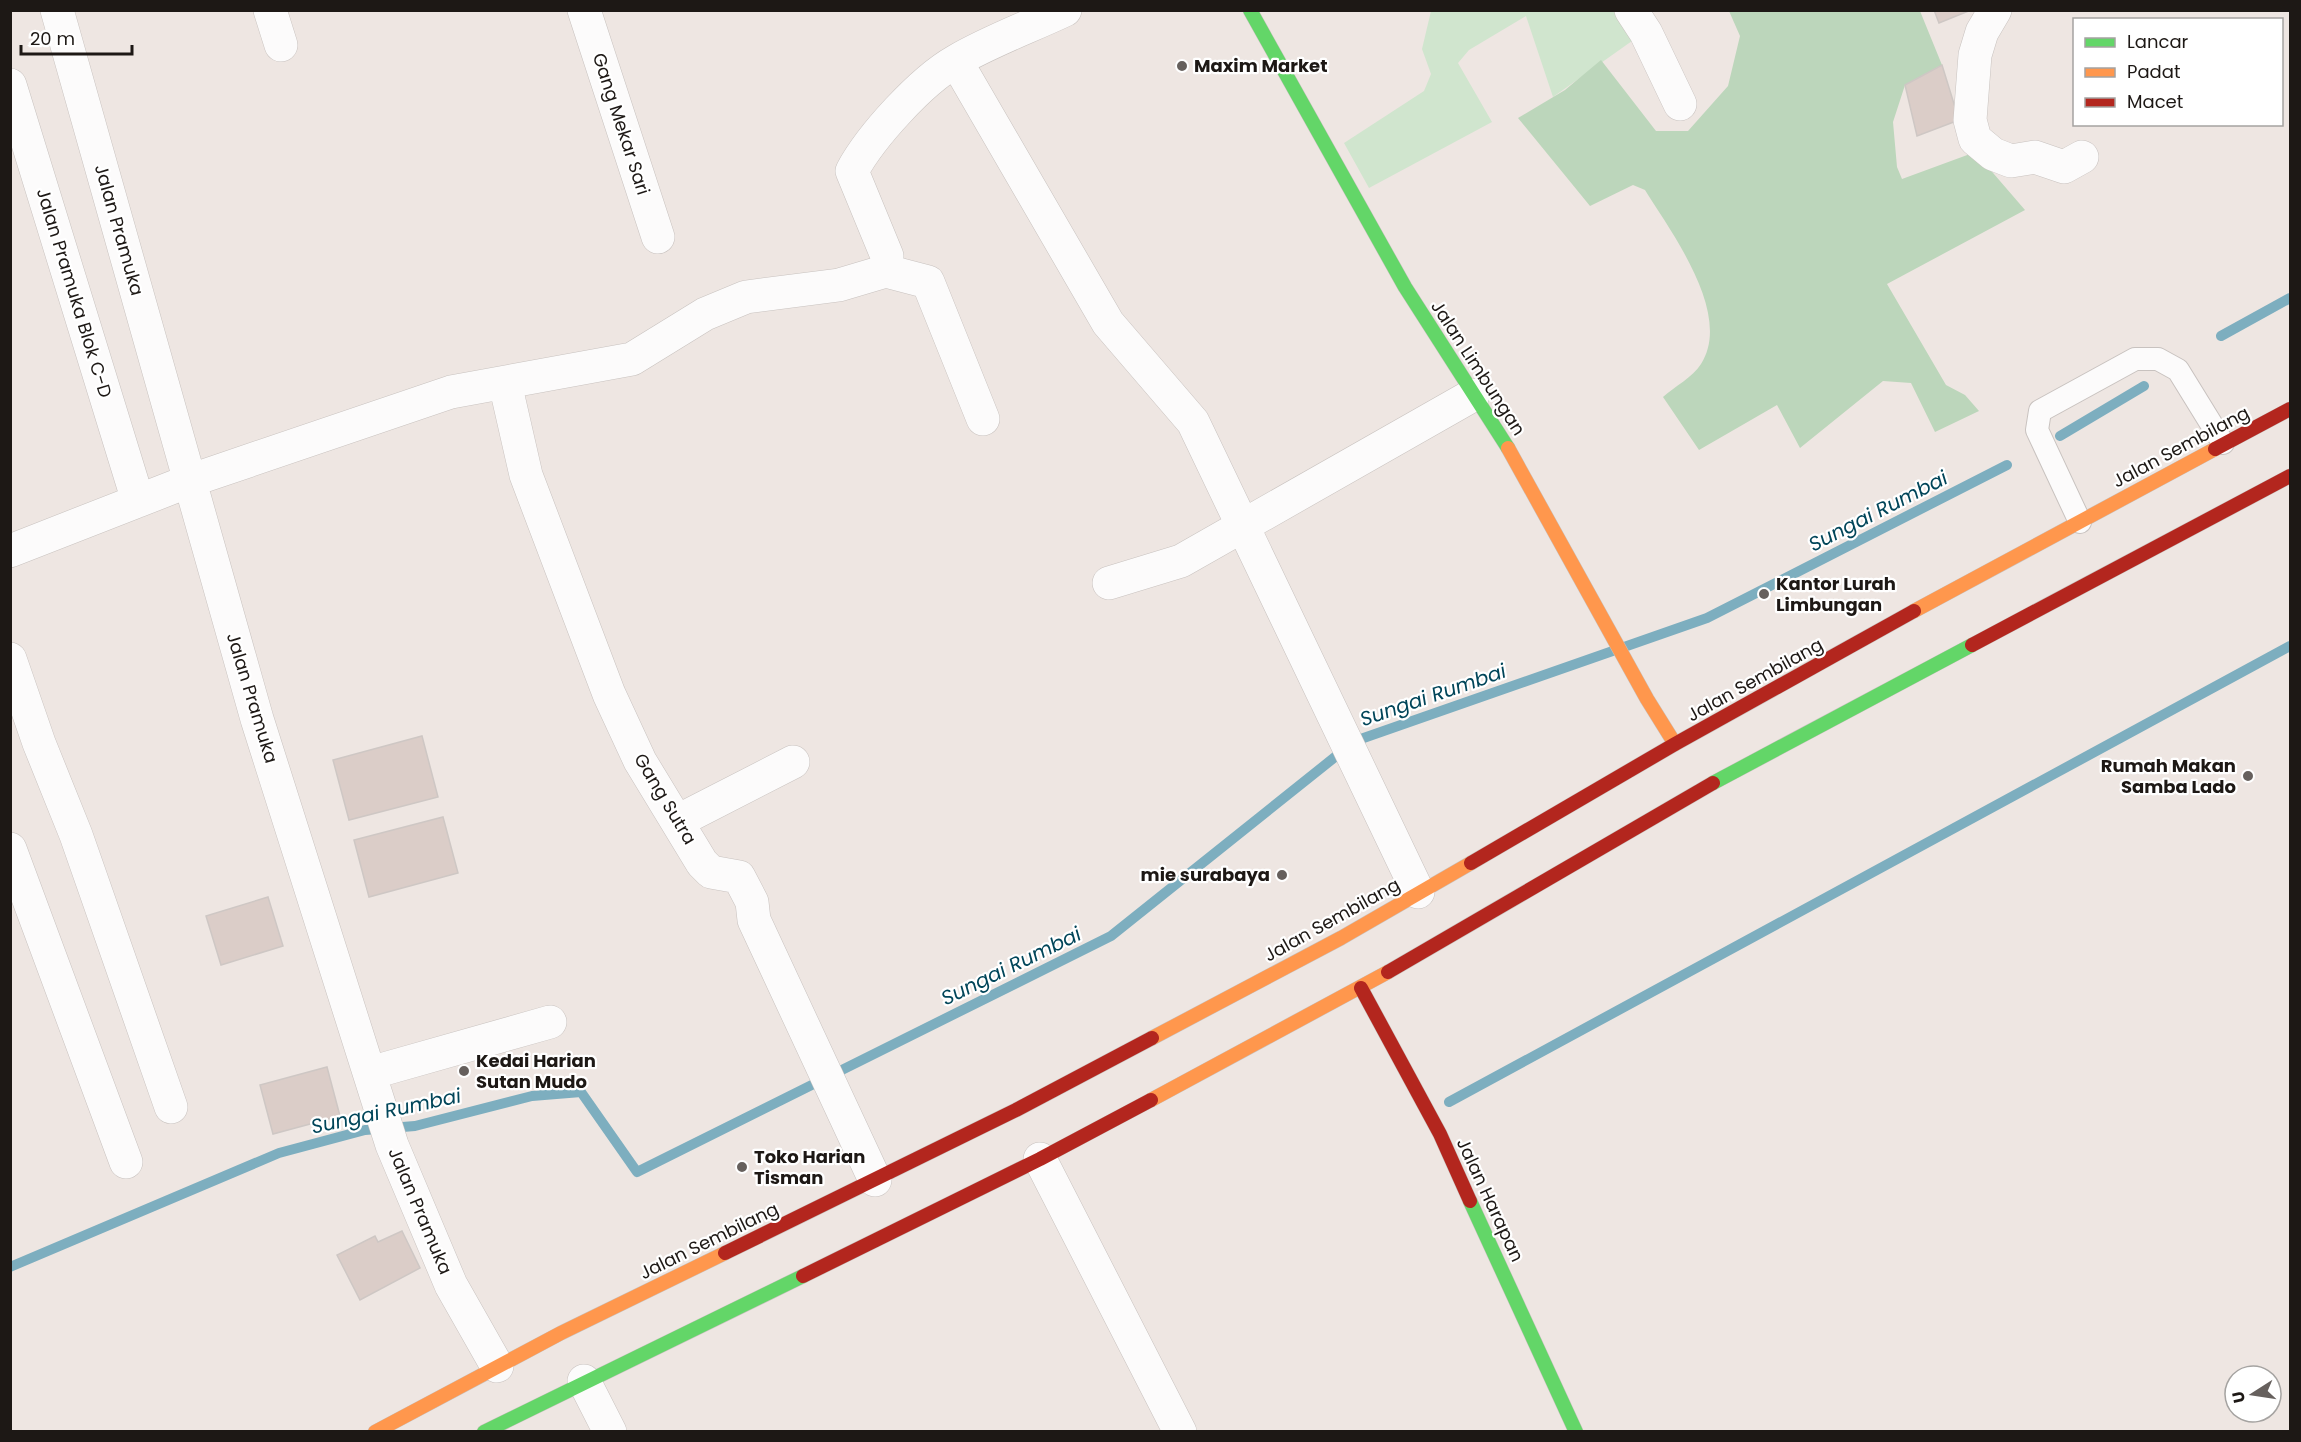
<svg xmlns="http://www.w3.org/2000/svg" width="2301" height="1442" viewBox="0 0 2301 1442" font-family="Poppins,sans-serif">
	<style>
		.green { fill: #d0e5ce }
		.forest { fill: #bcd6bb }
		.lines { fill: none; stroke-linecap: round; stroke-linejoin: round }
		.stream { stroke: #7daebf; stroke-width: 10 }
		.building { fill: #dbcdc8; stroke: #cec7c4; stroke-width: 1.5 }
		.lane-casing { stroke: #c8c2bf; stroke-width: 24 }
		.street-casing { stroke: #c8c2bf; stroke-width: 34 }
		.fast-casing { stroke: #c8c2bf; stroke-width: 15 }
		.slow-casing { stroke: #c8c2bf; stroke-width: 15 }
		.jam-casing { stroke: #c8c2bf; stroke-width: 15 }
		.lane { stroke: #fcfbfb; stroke-width: 22 }
		.street { stroke: #fcfbfb; stroke-width: 33 }
		.fast { stroke: #63d668; stroke-width: 14 }
		.slow { stroke: #ff974d; stroke-width: 14 }
		.jam { stroke: #b3261e; stroke-width: 14 }
		.poi-dot { fill: #66605d; stroke: #fff; stroke-width: 2 }
		.labels { text-anchor: middle; stroke-width: 4.5; stroke-linejoin: round; paint-order: stroke }
		.poi-label { font-size: 18px; font-weight: bold; fill: #1d1815; stroke: #fff; text-anchor: start }
		.street-label { font-size: 18px; fill: #1d1815; stroke: #fff }
		.water-label { font-size: 20px; font-style: italic; fill: #014559; stroke: #fff }
	</style>
	<rect width="100%" height="100%" fill="#eee6e2"/>
	<path class="green" d="M1431 11H1620L1639 36 1553 97 1526 16 1469 50 1458 63 1492 122 1369 188 1344 143 1424 91 1431 74 1422 49Z"/>
	<path class="forest" d="M1729 11H1920L1942 65 1905 85 1893 122 1897 167 1902 179 1970 154 1981 159 2025 210 1887 284 1946 385 1965 395 1979 411 1935 432 1911 383 1883 381 1800 448 1777 405 1699 450 1663 397C1674 387 1693 377 1701 364 1733 314 1671 232 1645 190L1633 185 1590 206 1518 118 1565 90 1601 60 1656 131H1688L1728 86 1740 36Z"/>
	<g class="lines">
		<path class="stream" d="M2221 336 2290 298
			M2060 436 2144 386
			M1449 1102 2290 646
			M10 1267 279 1153 365 1130 415 1126 532 1096 581 1092 637 1172 1111 936 1355 741 1707 618 2007 465"/>
	</g>
	<path class="building" d="M1934 10H1971L1939 23Z
		M1942 65 1959 120 1917 136 1905 85Z
		M422 736 438 797 349 820 333 760Z
		M443 817 458 873 369 897 354 840Z
		M268 897 283 946 221 965 206 916Z
		M327 1067 340 1116 273 1134 260 1085Z
		M402 1231 420 1268 360 1300 337 1255 375 1236 378 1242Z"/>
	<g class="lines">
		<defs>
			<path id="lane" d="M2080 522 2037 430 2040 411 2135 359H2158L2178 370 2223 443"/>
			<path id="street" d="M57 10 257 719 392 1145 451 1285 497 1366
				M270 10 281 45
				M584 10 658 237
				M1631 10 1646 33 1680 104
				M1995 10 1982 32 1975 55 1970 120 1975 139 1993 154 2011 161 2035 157 2064 167 2082 157
				M956 61 1108 323 1193 422 1418 892
				M10 85 138 501
				M886 271 928 282 983 419
				M505 383 526 475 609 694 640 761 702 863 711 872 739 877 752 902 754 920 875 1180
				M10 551 189 481 451 392 632 359 705 314 746 297 839 285 886 271 887 256 852 171C871 136 921 81 956 61 990 41 1029 27 1065 10
				M1109 583 1181 561 1473 395
				M10 659 39 743 76 835 171 1107
				M678 821 793 762
				M10 849 126 1162
				M370 1073 550 1022
				M1040 1159 1180 1432
				M584 1381 610 1432"/>
			<path id="fast" d="M1250 10 1405 287 1508 448
				M1713 783 1972 645
				M1470 1201 1576 1432
				M484 1432 803 1276"/>
			<path id="slow" d="M1508 448 1647 699 1675 744
				M1914 611 2215 449
				M1152 1038 1341 938 1471 863
				M1151 1100 1388 972
				M375 1432 561 1333 725 1253"/>
			<path id="jam" d="M2215 449 2290 409
				M1972 645 2290 476
				M1471 863 1675 744 1914 611
				M1388 972 1713 783
				M1361 988 1440 1134 1470 1201
				M725 1253 1016 1110 1152 1038
				M803 1276 1040 1159 1151 1100"/>
		</defs>
		<use href="#lane" class="lane-casing"/>
		<use href="#street" class="street-casing"/>
		<use href="#fast" class="fast-casing"/>
		<use href="#slow" class="slow-casing"/>
		<use href="#jam" class="jam-casing"/>
		<use href="#lane" class="lane"/>
		<use href="#street" class="street"/>
		<use href="#fast" class="fast"/>
		<use href="#slow" class="slow"/>
		<use href="#jam" class="jam"/>
	</g>
	<g class="poi-dot">
		<circle cx="1182" cy="66" r="6"/>
		<circle cx="1764" cy="594" r="6"/>
		<circle cx="2248" cy="776" r="6"/>
		<circle cx="1282" cy="875" r="6"/>
		<circle cx="464" cy="1071" r="6"/>
		<circle cx="742" cy="1167" r="6"/>
	</g>
	<g class="labels">
		<g class="poi-label">
			<text x="1194" y="72">Maxim Market</text>
			<text x="1776" y="590">Kantor Lurah<tspan x="1776" dy="21">Limbungan</tspan></text>
			<text x="2236" y="772" text-anchor="end">Rumah Makan<tspan x="2236" dy="21">Samba Lado</tspan></text>
			<text x="1270" y="881" text-anchor="end">mie surabaya</text>
			<text x="476" y="1067">Kedai Harian<tspan x="476" dy="21">Sutan Mudo</tspan></text>
			<text x="754" y="1163">Toko Harian<tspan x="754" dy="21">Tisman</tspan></text>
		</g>
		<g class="street-label">
			<text transform="translate(621 124) rotate(72)" y="6">Gang Mekar Sari</text>
			<text transform="translate(119 230) rotate(74)" y="6">Jalan Pramuka</text>
			<text transform="translate(74 293) rotate(73)" y="6">Jalan Pramuka Blok C-D</text>
			<text transform="translate(1478 368) rotate(57)" y="6">Jalan Limbungan</text>
			<text transform="translate(2181 447) rotate(-28)" y="6">Jalan Sembilang</text>
			<text transform="translate(1755 680) rotate(-29)" y="6">Jalan Sembilang</text>
			<text transform="translate(252 698) rotate(73)" y="6">Jalan Pramuka</text>
			<text transform="translate(665 799) rotate(59)" y="6">Gang Sutra</text>
			<text transform="translate(1332 920) rotate(-29)" y="6">Jalan Sembilang</text>
			<text transform="translate(1490 1200) rotate(65)" y="6">Jalan Harapan</text>
			<text transform="translate(420 1211) rotate(67)" y="6">Jalan Pramuka</text>
			<text transform="translate(709 1241) rotate(-26)" y="6">Jalan Sembilang</text>
		</g>
		<g class="water-label">
			<text transform="translate(1878 511) rotate(-27)" y="7">Sungai Rumbai</text>
			<text transform="translate(1433 695) rotate(-19)" y="7">Sungai Rumbai</text>
			<text transform="translate(1011 966) rotate(-26)" y="7">Sungai Rumbai</text>
			<text transform="translate(386 1111) rotate(-12)" y="7">Sungai Rumbai</text>
		</g>
	</g>
	<rect width="2301" height="1442" fill="none" stroke="#1d1815" stroke-width="24"/>
	<rect x="2073" y="18" width="210" height="108" fill="#ffffff" stroke="#a5a3a1" stroke-width="1.5"/>
	<rect x="2085" y="38" width="30" height="9" fill="#63d668" stroke="#a5a3a1" stroke-width="1.5"/>
	<text x="2127" y="48" font-size="18" fill="#1d1815">Lancar</text>
	<rect x="2085" y="68" width="30" height="9" fill="#ff974d" stroke="#a5a3a1" stroke-width="1.5"/>
	<text x="2127" y="78" font-size="18" fill="#1d1815">Padat</text>
	<rect x="2085" y="98" width="30" height="9" fill="#b3261e" stroke="#a5a3a1" stroke-width="1.5"/>
	<text x="2127" y="108" font-size="18" fill="#1d1815">Macet</text>
	<g transform="translate(2253 1394) rotate(258)"><circle r="28" fill="#ffffff" stroke="#a5a3a1" stroke-width="1.5"/>
	<path d="M0-4.5L10 22L0 15L-10 22Z" fill="#66605d"/>
	<text y="-9" font-size="16" font-weight="bold" text-anchor="middle" fill="#1d1815">U</text>
	</g>
	<path d="M21 45v9h111v-9" fill="none" stroke="#1d1815" stroke-width="3"/>
	<text x="30" y="45" font-size="18" fill="#1d1815" stroke="#ffffff" stroke-width="4.5" paint-order="stroke">20 m</text>
</svg>
